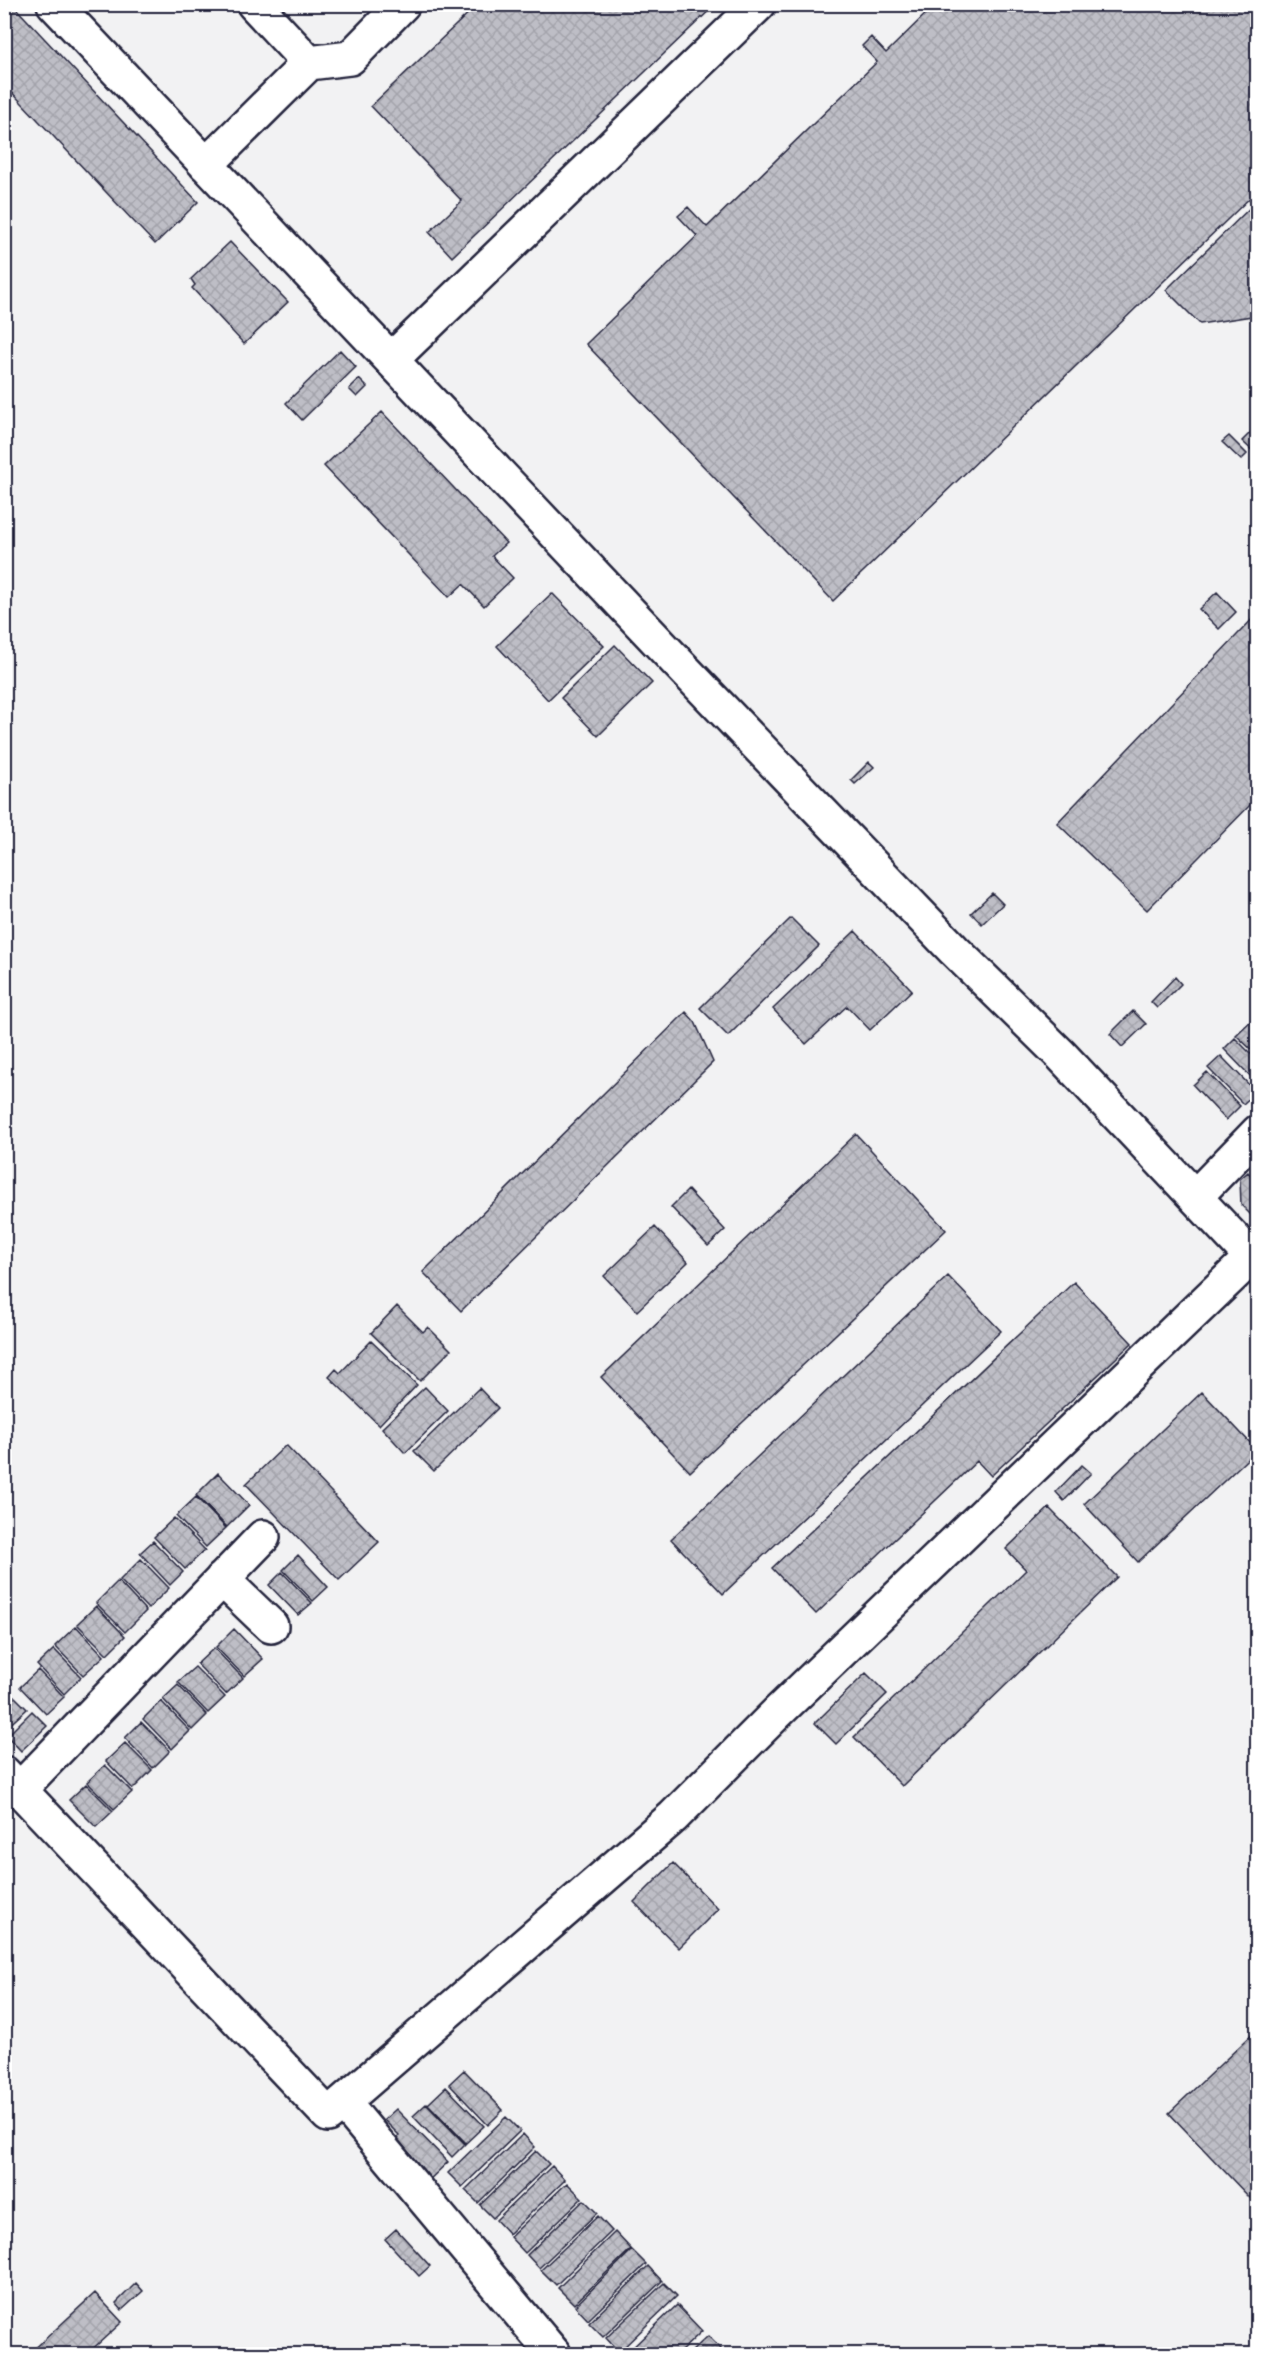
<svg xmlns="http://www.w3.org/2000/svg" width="1262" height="2359" viewBox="0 0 1262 2359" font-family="Kalam,sans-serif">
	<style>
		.building { fill: url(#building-cross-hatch); stroke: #22223b; stroke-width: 1.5 }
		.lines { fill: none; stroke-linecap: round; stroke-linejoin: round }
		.minor-casing { stroke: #22223b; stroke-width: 38 }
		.minor { stroke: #fff; stroke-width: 33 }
	</style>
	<defs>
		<pattern id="building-cross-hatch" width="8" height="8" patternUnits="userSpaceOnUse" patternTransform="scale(1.5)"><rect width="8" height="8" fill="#bebec6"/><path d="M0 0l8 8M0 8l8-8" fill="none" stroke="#a3a3ab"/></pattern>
	</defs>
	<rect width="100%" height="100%" fill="#f2f2f3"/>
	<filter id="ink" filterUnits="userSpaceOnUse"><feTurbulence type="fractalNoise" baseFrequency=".0167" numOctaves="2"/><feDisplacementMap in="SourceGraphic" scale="12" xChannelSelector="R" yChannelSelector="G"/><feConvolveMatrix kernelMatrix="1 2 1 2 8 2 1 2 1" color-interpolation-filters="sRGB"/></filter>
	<g filter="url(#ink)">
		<path class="building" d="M4 4H12L198 202 155 244 4 84Z
			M478 4H716L452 257 429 232 462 201 371 106Z
			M936 4H1258V190L833 601 586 344 697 236 678 216 688 207 707 227 877 62 862 46 871 37 886 53Z
			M1258 200V315L1200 324 1166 290Z
			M230 242 288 302 244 344 192 288 195 285 191 279Z
			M340 350 356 367 302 420 286 403Z
			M359 379 367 387 357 397 349 389Z
			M382 412 506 543 492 556 513 578 484 606 463 584 449 597 324 466Z
			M1258 425V456L1242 441Z
			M1229 436 1247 454 1241 460 1222 442Z
			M1217 592 1236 612 1219 629 1199 609Z
			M552 593 604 646 548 700 497 646Z
			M1258 613V797L1147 910 1057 823Z
			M615 645 652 683 598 736 561 698Z
			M869 762 874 767 855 784 851 780Z
			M992 893 1003 904 982 924 971 913Z
			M791 918 819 946 728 1036 700 1008Z
			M855 931 912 990 870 1030 847 1006 806 1044 773 1009Z
			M1175 977 1181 984 1157 1008 1151 1002Z
			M1133 1011 1146 1024 1122 1047 1110 1034Z
			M686 1012 695 1022 713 1062 461 1311 423 1272Z
			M1253 1019 1258 1023V1056L1236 1035Z
			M1235 1038 1258 1061V1084L1224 1049Z
			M1221 1056 1256 1092 1243 1104 1208 1068Z
			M1207 1072 1240 1106 1226 1120 1193 1085Z
			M856 1134 946 1230 690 1472 601 1377Z
			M1248 1172 1258 1183V1222L1241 1205 1240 1179Z
			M688 1190 725 1230 708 1246 671 1207Z
			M655 1227 688 1262 637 1311 604 1276Z
			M948 1276 1001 1331 723 1594 671 1539Z
			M1074 1282 1132 1343 991 1476 977 1461 816 1614 772 1568Z
			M397 1306 423 1332 428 1327 451 1350 420 1381 371 1333Z
			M371 1341 417 1385 379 1425 329 1377 336 1369 340 1373Z
			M425 1387 448 1411 405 1453 382 1428Z
			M479 1388 498 1408 434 1471 414 1451Z
			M1202 1392 1257 1450 1138 1562 1084 1504Z
			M286 1445 379 1542 339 1580 246 1484Z
			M1082 1465 1091 1473 1064 1501 1056 1492Z
			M218 1473 249 1505 227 1527 196 1495Z
			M196 1497 226 1528 206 1547 176 1516Z
			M1049 1508 1117 1577 902 1786 854 1737 1026 1570 1006 1549Z
			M174 1518 205 1550 185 1569 154 1537Z
			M153 1541 183 1572 170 1585 140 1553Z
			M298 1555 328 1587 313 1601 283 1570Z
			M141 1559 169 1588 148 1609 120 1580Z
			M282 1572 312 1603 298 1615 269 1585Z
			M118 1581 146 1611 125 1632 96 1603Z
			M96 1606 125 1636 107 1654 77 1624Z
			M76 1626 104 1656 83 1675 55 1646Z
			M234 1629 263 1659 244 1676 216 1647Z
			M214 1648 243 1678 226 1694 197 1664Z
			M54 1649 81 1677 64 1694 37 1665Z
			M195 1667 225 1697 208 1713 178 1682Z
			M38 1670 64 1697 46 1714 20 1687Z
			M866 1673 887 1694 836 1744 815 1723Z
			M178 1685 207 1715 192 1730 163 1699Z
			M14 1696 27 1709 4 1730V1704Z
			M161 1701 190 1731 172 1749 143 1719Z
			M32 1711 47 1726 21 1751 7 1736Z
			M141 1722 170 1751 153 1768 125 1738Z
			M125 1743 152 1770 133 1789 106 1761Z
			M105 1765 132 1792 114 1809 87 1782Z
			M86 1784 113 1811 96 1827 69 1800Z
			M673 1863 718 1909 679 1948 634 1902Z
			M1258 2029V2191L1250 2198 1169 2113Z
			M464 2070 503 2110 488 2125 449 2084Z
			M446 2087 484 2126 466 2143 428 2104Z
			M426 2104 465 2144 452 2157 413 2116Z
			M396 2109 448 2162 426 2183 405 2162 411 2155 395 2139 399 2135 384 2120Z
			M506 2117 520 2131 462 2187 448 2173Z
			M523 2134 535 2147 478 2203 465 2190Z
			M536 2151 549 2164 493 2218 480 2205Z
			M552 2166 565 2180 509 2234 496 2220Z
			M567 2183 582 2198 525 2253 510 2237Z
			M584 2200 597 2213 539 2268 527 2255Z
			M598 2216 612 2231 556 2285 541 2270Z
			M396 2229 430 2266 419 2276 385 2239Z
			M615 2232 631 2249 574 2304 558 2288Z
			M632 2250 646 2264 588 2320 575 2306Z
			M648 2266 662 2281 603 2337 589 2323Z
			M136 2283 143 2291 122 2310 116 2303Z
			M664 2283 677 2296 619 2352 606 2338Z
			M95 2293 122 2322 87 2354H29Z
			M677 2305 702 2331 678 2354H626Z
			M708 2336 726 2354H689Z"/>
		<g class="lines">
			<defs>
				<path id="minor" d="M54 4 678 663 954 950 1061 1055 1258 1264
					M254 4 309 63
					M206 165 309 63 350 58 403 4
					M391 360 759 4
					M1196 1196 1258 1132
					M222 1579 271 1626
					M4 1773 328 2115 673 1817 777 1713 1258 1251
					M20 1789 263 1537
					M343 2102 554 2354"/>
			</defs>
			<use href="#minor" class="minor-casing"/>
			<use href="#minor" class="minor"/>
		</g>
	</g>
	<rect width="1262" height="2359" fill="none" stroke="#fff" stroke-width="24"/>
	<rect x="12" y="12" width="1238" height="2335" fill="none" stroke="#22223b" stroke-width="2" filter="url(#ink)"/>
</svg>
